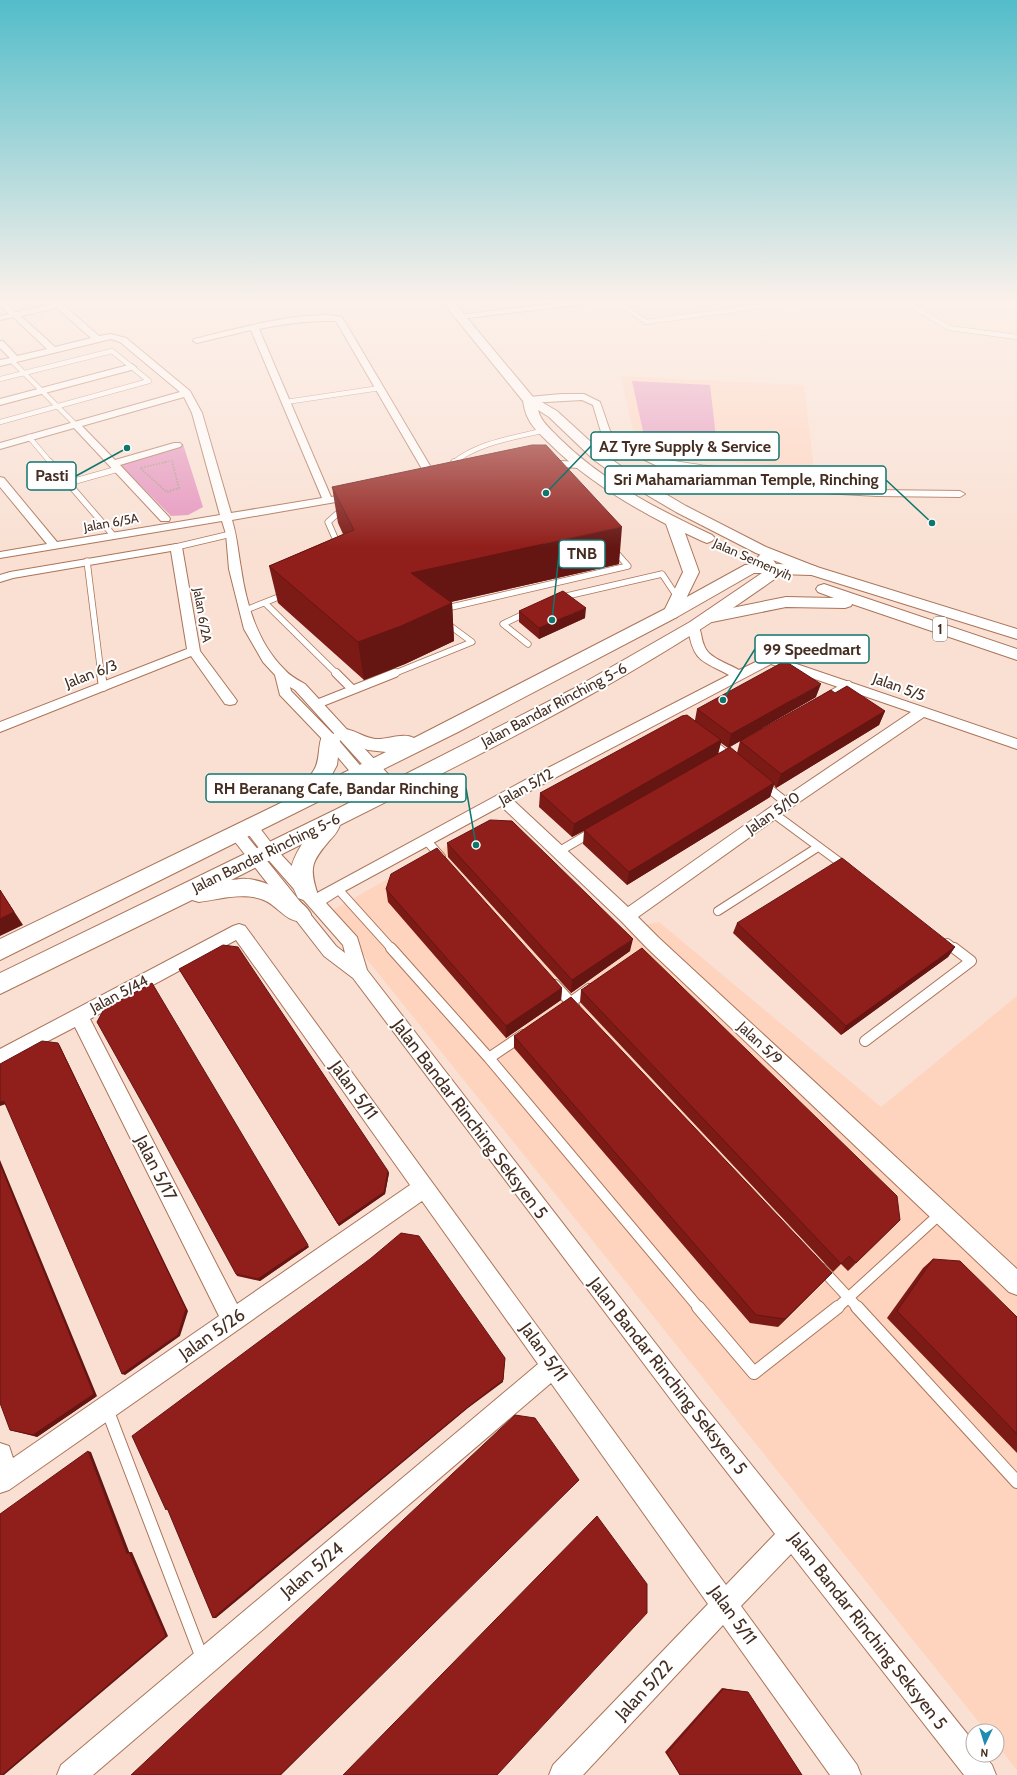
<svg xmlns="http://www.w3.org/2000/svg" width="1017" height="1775" viewBox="0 0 1017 1775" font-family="Cabin,sans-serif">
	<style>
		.built { fill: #fed4bf }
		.green { fill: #e597bf }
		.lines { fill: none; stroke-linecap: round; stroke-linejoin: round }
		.lane-far4-casing { stroke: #ac7458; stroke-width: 5.5 }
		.lane-far3-casing { stroke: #ac7458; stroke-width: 7 }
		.lane-far2-casing { stroke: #ac7458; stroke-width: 10 }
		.lane-far1-casing { stroke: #ac7458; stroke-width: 12 }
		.lane-casing { stroke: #ac7458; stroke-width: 14 }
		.street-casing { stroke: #ac7458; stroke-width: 2 }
		.secondary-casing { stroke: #ac7458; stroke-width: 2 }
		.primary-casing { stroke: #ac7458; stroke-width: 2 }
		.path-far1 { stroke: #b0988b; stroke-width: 1.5; stroke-dasharray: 1 1; stroke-linecap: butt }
		.path { stroke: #b0988b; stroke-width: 2; stroke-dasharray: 1.5 1.5; stroke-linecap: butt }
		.lane-far4 { stroke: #fff; stroke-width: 4.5 }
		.lane-far3 { stroke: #fff; stroke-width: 5.5 }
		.lane-far2 { stroke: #fff; stroke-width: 8 }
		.lane-far1 { stroke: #fff; stroke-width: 10 }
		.lane { stroke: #fff; stroke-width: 12 }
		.street { fill: #fff; fill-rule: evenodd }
		.secondary { fill: #fff; fill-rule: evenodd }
		.primary { fill: #fff; fill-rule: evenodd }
		.wall { fill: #7c1a16 }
		.shaded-wall { fill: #651512 }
		.building { fill: #901e1a; stroke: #651512 }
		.labels { text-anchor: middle; stroke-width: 4; stroke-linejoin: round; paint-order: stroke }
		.far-street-label { font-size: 13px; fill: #452e21; stroke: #fff }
		.shield { fill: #fff; stroke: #7d6d64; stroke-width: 1 }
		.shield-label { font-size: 14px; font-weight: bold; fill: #452e21 }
		.street-label { font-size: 15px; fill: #452e21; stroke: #fff }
		.near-street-label { font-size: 18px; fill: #452e21; stroke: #fff }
		.leader { fill: none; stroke: #0f766e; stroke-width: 1.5 }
		.callout-dot { fill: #0f766e; stroke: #fff; stroke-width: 1.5 }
		.callout { fill: #fff; stroke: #0f766e; stroke-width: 1.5 }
		.callout-label { font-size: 16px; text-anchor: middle; font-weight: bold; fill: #452e21 }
	</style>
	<rect width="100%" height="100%" fill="#f9e0d3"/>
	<path class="built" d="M621 376 804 385 814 468 668 458 637 449Z
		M496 818 615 931 659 922 881 1107 1017 996V1770L997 1745V1731H986L329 912Z"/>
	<path class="green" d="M632 381 710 385 718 455 668 452 646 445Z
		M183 444 203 507 188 515 171 516 118 463Z"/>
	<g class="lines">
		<defs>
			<path id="lane-far4" d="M615 300 646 322 799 301
				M902 300 949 328 1017 337
				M11 360 75 424
				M0 379 112 351 149 381 0 422
				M286 402 380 388
				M29 437 51 463
				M653 460 669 463
				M453 463C479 442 514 438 545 430"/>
			<path id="lane-far3" d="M50 462 113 535
				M662 462 702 468 765 475 769 487
				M447 471 454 462
				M68 483 118 469
				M176 547 231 534
				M339 547 328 522 337 514 346 513
				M87 561 101 674
				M558 598 662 574 678 598
				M266 604 337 674
				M443 609 628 566 613 549
				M246 610 286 594
				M528 612 503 624 528 644
				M393 674 472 642 445 622"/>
			<path id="lane-far2" d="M101 673 103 687
				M336 673 352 689
				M826 698 848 685
				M317 704 395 673
				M710 742 731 758
				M763 784 787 803
				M773 813 846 867
				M427 841 441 857
				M558 852 592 832
				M337 888 392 949
				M718 911 818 847
				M947 943 955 949"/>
			<path id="lane-far1" d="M391 948 489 1058 699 1308
				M555 985 574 1006
				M567 1005 589 989
				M865 1041 971 961 954 948
				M489 1058 523 1035
				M822 1269 858 1308
				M837 1308 941 1213"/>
			<path id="lane" d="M698 1307 754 1373 838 1307
				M857 1307 1017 1482
				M107 1409 202 1658"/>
			<path id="street" d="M0 300H3L16 312 53 304 49 300H58L99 336 111 334 126 338 190 391 202 413 231 513 322 498 251 330 197 343 193 341 194 339C232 330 305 309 342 317L439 481 434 484 429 481 336 321C310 320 285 324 259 329L331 497 355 493 360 496 359 498 232 520C237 536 238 551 241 568 246 604 258 644 285 670 290 676 298 680 305 684L399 786 401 790 399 794 394 795 389 794 295 690 290 687 291 691 335 736 387 797 385 801 380 802 375 801 325 742 280 695 275 675 263 662 244 629 229 569 226 534 222 521 0 558V552L47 544 0 487V477L4 478 57 542 220 515 192 413 184 397 82 426 115 460 174 443H180L182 445 180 447 120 465 169 517 170 519 169 521H161L74 428 0 449V443L180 392 120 342 111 339 0 366V360L10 358 0 348V341H3L17 356 47 349 13 317 0 320V316L9 314 0 305ZM57 308 91 338 55 347 21 316Z
				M582 300H605L601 302 459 319 455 317 459 315Z
				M132 364 136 367 135 369 0 405V399Z
				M561 394H584L600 402 610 431 624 443 690 474 769 484 877 490 960 491 965 494 960 497 877 496 769 490 684 479 618 447 601 432 593 405 582 400 529 403 524 400 529 397Z
				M562 461 580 462 585 465 580 468 562 467 544 469 539 466 544 463Z
				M176 544 182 547 200 651 235 698 237 701 235 704 230 705 225 704 191 656 0 732V722L187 649 171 551 13 578 0 582V575L10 572Z
				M694 625 698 626C702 632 701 639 704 645 708 658 727 663 739 670L770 655 1017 739V749L924 717 792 807 638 917 659 938 1017 1269V1295L1009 1292 647 948 621 921 501 806 343 892 326 903 357 937 367 970 697 1397 973 1741V1755H984L992 1765 996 1775H964L791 1554 741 1606 857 1765 861 1775H830L723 1625 583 1775H549L553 1765 708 1604 551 1383 93 1775H57L61 1765 538 1364 422 1201 9 1490 0 1493V1443L9 1446 13 1458 219 1316 75 1027 0 1066V1049L233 926 239 924 245 926 726 1585 775 1534 681 1413 353 978 324 956 229 834 232 830 237 828 242 830 336 946 345 953 343 945 265 856 246 831 243 827 246 823 251 821 256 823 275 848 317 893 540 772 729 675C701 660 694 662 688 629L690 626ZM771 664 911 712 782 799 628 907 513 800ZM236 940 410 1185 237 1304 90 1019Z"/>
			<path id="secondary" d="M765 553 770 555 776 564 811 565 817 567 819 570 817 573 811 575 778 574 776 578C640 676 489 750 340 825 338 831 334 836 329 841 312 861 309 867 317 892L314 898 306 901 298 898C287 876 289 865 302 844L231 880C236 880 241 878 246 879 264 879 303 898 311 914L308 920C289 926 281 909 266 901 245 891 220 899 199 902L192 900 0 994V973L337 809 573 689 690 622 762 573H754L677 617 458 732 0 960V939L293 797C296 787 309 780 314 770 321 759 317 745 323 734L330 733 334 734 336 729C350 726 361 737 375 739 387 740 403 732 414 738L665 609 745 565 760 564 757 558 760 555ZM340 740 368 750 386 752 329 780 337 765Z"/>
			<path id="primary" d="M441 300H452L533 397 557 411 604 454 635 476 686 506 766 547 817 567 1017 629V639L805 573 756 553 676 512 625 482 594 460 549 417 538 410C541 422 550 428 558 437 602 481 657 509 712 535L715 538 712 541 707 543 702 541 685 533 699 572 677 617 671 618 665 617 663 613 683 572 666 524C623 502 582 476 548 442 541 435 532 427 528 418 525 413 524 406 523 401Z
				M824 584 1017 649V660L852 604 851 606 845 608 786 607 712 622 706 621 704 617 706 613 712 612 786 597 834 598 818 592 816 589 818 586Z"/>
		</defs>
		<use href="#lane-far4" class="lane-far4-casing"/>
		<use href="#lane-far3" class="lane-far3-casing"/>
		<use href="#lane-far2" class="lane-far2-casing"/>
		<use href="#lane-far1" class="lane-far1-casing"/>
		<use href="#lane" class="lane-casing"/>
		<use href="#street" class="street-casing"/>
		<use href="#secondary" class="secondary-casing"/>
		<use href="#primary" class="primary-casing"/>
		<path class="path-far1" d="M162 463 172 460 173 463"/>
		<path class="path" d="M166 462 140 468 167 492 179 488 172 462"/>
		<use href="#lane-far4" class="lane-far4"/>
		<use href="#lane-far3" class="lane-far3"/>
		<use href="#lane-far2" class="lane-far2"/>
		<use href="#lane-far1" class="lane-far1"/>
		<use href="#lane" class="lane"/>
		<use href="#street" class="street"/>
		<use href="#secondary" class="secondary"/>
		<use href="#primary" class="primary"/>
	</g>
	<path class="wall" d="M332 487 619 564 451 602 452 603 454 641 405 664 364 680 278 603 269 566 343 534 338 523Z
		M519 611 585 618 539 639 519 622Z
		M835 693 885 711 879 725 776 788 774 785 770 797 627 885 583 844 584 831 572 837 539 807 540 793 695 720 697 709 816 697 728 748 721 743 718 754 737 753 740 741Z
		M447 843 630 951 571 993 448 857Z
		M386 889 562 988 561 1000 506 1038 388 902Z
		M737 923 955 947 948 957 841 1035 733 933Z
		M179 969 389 1173 385 1194 339 1226Z
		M581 990 900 1220 848 1271 841 1264 833 1272 580 1002Z
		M514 1036 832 1273 778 1327 750 1323 514 1048Z
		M309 1247 260 1281 237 1276 236 1274Z
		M933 1259 1017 1317V1453L887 1318 923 1268Z
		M97 1396 37 1437 10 1430Z
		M722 1688 746 1692 802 1775H680L665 1752Z"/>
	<path class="shaded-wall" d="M622 527 619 564 415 610 411 573Z
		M452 603 454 641 405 664 364 680 358 642Z
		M586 608 585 618 539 639V628Z
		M821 684 816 697 728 748 731 734Z
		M885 711 879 725 776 788 781 774Z
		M721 740 718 754 572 837 574 824Z
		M774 783 770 797 627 885 629 872Z
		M0 890 23 925 0 936Z
		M633 939 630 951 571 993 572 980Z
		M955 947 948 957 841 1035 846 1026Z
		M562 988 561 1000 506 1038V1026Z
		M58 1043 60 1046 188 1311 180 1336 125 1375 122 1374Z
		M4 1101 6 1104 0 1106V1102Z
		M0 1160 97 1396 37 1437 33 1435 0 1164Z
		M388 1171 389 1173 385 1194 339 1226 338 1224Z
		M308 1245 309 1247 260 1281 258 1279Z
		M832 1273 778 1327 785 1319Z
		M505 1358 503 1382 468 1408 216 1618H213Z
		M88 1451 91 1452 130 1554H127Z
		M579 1480 281 1775H280Z
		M129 1552H132L168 1636 4 1775H2Z"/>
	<path class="building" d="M532 445H546L622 527 411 573 452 603 401 626 358 642 269 566 354 530 332 487Z
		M563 591 586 608 539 628 519 611Z
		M785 661 821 684 731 734 697 709Z
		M847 686 885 711 781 774 740 741 831 690 835 693Z
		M687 715 721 740 574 824 540 793 682 716Z
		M730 747 774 783 629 872 584 830Z
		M490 820 512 821 633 939 572 980 447 843Z
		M437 848 562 988 506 1026 386 889 391 874Z
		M842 858 955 947 846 1026 737 923Z
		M0 890 14 912 0 919Z
		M223 945 238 947 388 1171 384 1192 338 1224 179 969Z
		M642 948 897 1196 900 1220 856 1263 849 1256 841 1264 581 990Z
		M152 983 308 1245 258 1279 236 1274 153 1122 97 1022 104 1009Z
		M571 997 832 1273 785 1319 756 1315 514 1036Z
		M42 1041 58 1043 186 1309 178 1335 122 1374 4 1101 0 1102V1064Z
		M0 1164 94 1394 33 1435 10 1430 0 1403Z
		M401 1233 419 1236 505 1358 503 1380 468 1407 213 1618 167 1508 166 1510 132 1436 370 1259Z
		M933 1259 960 1261 1017 1317V1434L897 1311Z
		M515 1415 535 1418 579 1480 280 1775H131Z
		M88 1451 127 1554 129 1552 166 1636 2 1775H0V1514Z
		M597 1516 647 1584V1613L497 1775H343Z
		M723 1689 748 1692 802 1775H680L667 1753Z"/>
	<linearGradient id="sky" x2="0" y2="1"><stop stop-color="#52bdc9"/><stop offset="0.55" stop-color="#fcf1eb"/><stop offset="1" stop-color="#fcf1eb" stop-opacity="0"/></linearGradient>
	<rect width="1017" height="548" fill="url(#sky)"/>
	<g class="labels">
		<g class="far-street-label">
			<text transform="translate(111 522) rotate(-10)" y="5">Jalan 6/5A</text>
			<text transform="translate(753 559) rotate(24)" y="5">Jalan Semenyih</text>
			<text transform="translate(203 615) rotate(80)" y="5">Jalan 6/2A</text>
		</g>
		<rect class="shield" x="933" y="617" width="14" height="24" rx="3"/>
		<g class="shield-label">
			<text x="940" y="634">1</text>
		</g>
		<g class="street-label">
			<text transform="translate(91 674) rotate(-21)" y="5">Jalan 6/3</text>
			<text transform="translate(899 687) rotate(20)" y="5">Jalan 5/5</text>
			<text transform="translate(554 705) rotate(-28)" y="5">Jalan Bandar Rinching 5-6</text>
			<text transform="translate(526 787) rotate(-29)" y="5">Jalan 5/12</text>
			<text transform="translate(773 813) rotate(-35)" y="5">Jalan 5/10</text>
			<text transform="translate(266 853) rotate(-26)" y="5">Jalan Bandar Rinching 5-6</text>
			<text transform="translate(119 994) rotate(-28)" y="5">Jalan 5/44</text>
			<text transform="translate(760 1043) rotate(43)" y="5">Jalan 5/9</text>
		</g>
		<g class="near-street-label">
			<text transform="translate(354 1090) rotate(54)" y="6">Jalan 5/11</text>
			<text transform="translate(470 1119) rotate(53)" y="6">Jalan Bandar Rinching Seksyen 5</text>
			<text transform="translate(156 1168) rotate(63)" y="6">Jalan 5/17</text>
			<text transform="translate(212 1334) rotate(-35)" y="6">Jalan 5/26</text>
			<text transform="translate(544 1352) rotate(54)" y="6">Jalan 5/11</text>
			<text transform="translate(668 1376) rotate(52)" y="6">Jalan Bandar Rinching Seksyen 5</text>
			<text transform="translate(312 1570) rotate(-40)" y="6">Jalan 5/24</text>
			<text transform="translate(733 1615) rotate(54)" y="6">Jalan 5/11</text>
			<text transform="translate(868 1631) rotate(52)" y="6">Jalan Bandar Rinching Seksyen 5</text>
			<text transform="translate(644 1690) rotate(-47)" y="6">Jalan 5/22</text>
		</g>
	</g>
	<path class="leader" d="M546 493L591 446M127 448L76 476M932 523L886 480M552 620L559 554M723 700L755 649M476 845L466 788"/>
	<g class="callout-dot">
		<circle cx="546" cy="493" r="4"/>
		<circle cx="127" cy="448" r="4"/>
		<circle cx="932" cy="523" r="4"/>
		<circle cx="552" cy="620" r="4"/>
		<circle cx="723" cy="700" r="4"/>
		<circle cx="476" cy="845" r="4"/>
	</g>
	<g class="callout">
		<rect x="591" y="432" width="188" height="28" rx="4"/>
		<rect x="27" y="462" width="49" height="28" rx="4"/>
		<rect x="605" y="466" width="281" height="28" rx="4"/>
		<rect x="559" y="540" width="46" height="28" rx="4"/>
		<rect x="755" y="635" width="114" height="28" rx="4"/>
		<rect x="206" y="774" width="260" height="28" rx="4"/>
	</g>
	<g class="callout-label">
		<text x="685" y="452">AZ Tyre Supply &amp; Service</text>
		<text x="52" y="481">Pasti</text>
		<text x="746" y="485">Sri Mahamariamman Temple, Rinching</text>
		<text x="582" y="559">TNB</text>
		<text x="812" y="655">99 Speedmart</text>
		<text x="336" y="794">RH Beranang Cafe, Bandar Rinching</text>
	</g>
	<g transform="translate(985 1743) rotate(184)"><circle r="19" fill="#ffffff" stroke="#b5aba6"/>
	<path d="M0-3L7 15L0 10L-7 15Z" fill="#1f8cb2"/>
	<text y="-6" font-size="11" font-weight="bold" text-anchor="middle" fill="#452e21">N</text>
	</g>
</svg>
